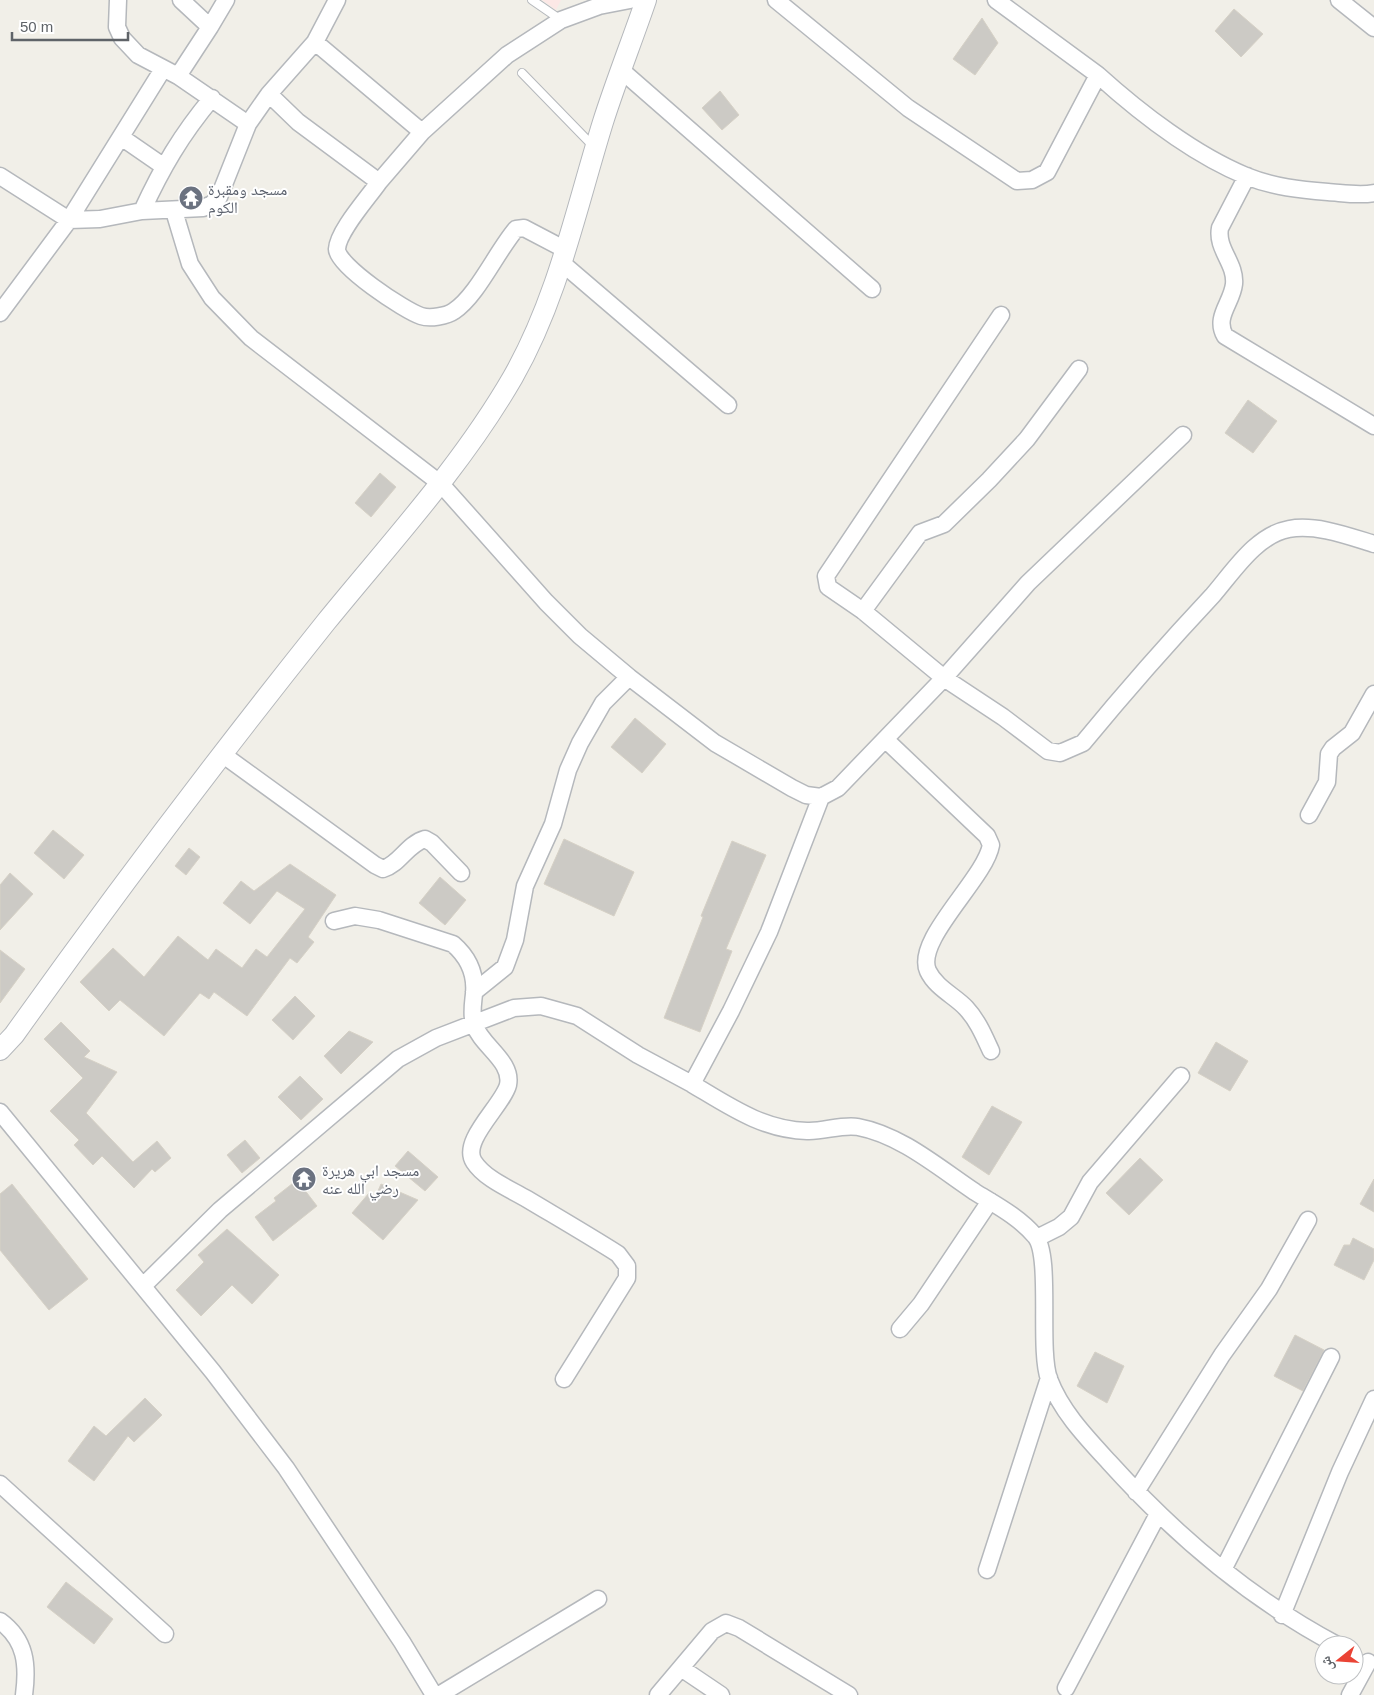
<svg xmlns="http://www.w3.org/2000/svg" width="1374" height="1695" viewBox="0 0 1374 1695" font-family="Arial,'Noto Naskh Arabic',sans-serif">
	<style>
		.medical { fill: #fce8e6 }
		.building { fill: #cccac5; stroke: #d6d1c6 }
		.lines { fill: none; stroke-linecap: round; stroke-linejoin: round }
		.service-casing { stroke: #b5b8bc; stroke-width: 10 }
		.minor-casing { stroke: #b5b8bc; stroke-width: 19 }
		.tertiary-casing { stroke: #b5b8bc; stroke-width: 22 }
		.service { stroke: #fff; stroke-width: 8 }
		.minor { stroke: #fff; stroke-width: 16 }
		.tertiary { stroke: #fff; stroke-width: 20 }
		.labels { text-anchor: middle; stroke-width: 4; stroke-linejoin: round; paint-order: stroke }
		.worship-label { font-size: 16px; fill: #5b616d; stroke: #fff; text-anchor: start }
	</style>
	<rect width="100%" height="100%" fill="#f1efe8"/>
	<path class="medical" d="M542 0H561L556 10Z"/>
	<path class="building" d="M1234 9 1263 34 1241 57 1215 31Z
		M982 18 998 43 975 75 953 59Z
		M720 91 739 115 722 130 702 108Z
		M1248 400 1277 421 1253 453 1225 433Z
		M380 473 396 487 371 517 355 503Z
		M635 718 666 744 642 773 611 747Z
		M53 830 84 855 64 879 34 853Z
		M564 839 634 872 614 916 544 884Z
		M732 841 766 855 726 949 732 951 700 1032 664 1018 703 917 701 916Z
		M189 848 200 857 186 875 175 866Z
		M290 864 336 895 308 937 314 942 297 963 290 958 247 1016 214 992 209 999 200 993 164 1036 120 1000 109 1011 80 982 113 948 144 977 178 936 208 960 216 949 242 968 256 949 267 957 305 909 277 891 250 924 223 903 241 881 254 891Z
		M10 873 33 894 0 930V885Z
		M440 877 466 900 445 925 419 903Z
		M0 950 25 969 0 1003Z
		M295 996 315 1016 293 1040 272 1020Z
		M61 1022 90 1051 84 1057 117 1072 86 1113 133 1162 157 1141 171 1158 155 1172 152 1169 134 1188 102 1156 93 1165 74 1145 79 1140 50 1111 83 1078 44 1039Z
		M349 1031 373 1042 341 1074 324 1056Z
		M1216 1042 1248 1061 1230 1091 1198 1073Z
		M300 1076 323 1099 301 1120 278 1097Z
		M992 1106 1022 1122 989 1175 962 1157Z
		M245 1140 260 1158 242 1173 227 1155Z
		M408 1151 438 1177 425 1191 395 1166Z
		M1140 1158 1163 1180 1129 1215 1106 1193Z
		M1374 1179V1212L1360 1204Z
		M297 1180 317 1206 273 1241 255 1217 276 1201 274 1198Z
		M12 1184 88 1279 49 1310 0 1250V1194Z
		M381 1184 418 1200 383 1240 352 1213 369 1193 375 1198Z
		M227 1229 279 1275 252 1304 232 1285 201 1316 176 1290 204 1262 198 1255Z
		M1353 1238 1374 1249V1260L1364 1280 1334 1265 1344 1245H1350Z
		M1295 1335 1324 1350 1303 1391 1274 1376Z
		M1095 1352 1124 1366 1107 1403 1077 1386Z
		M145 1398 162 1415 134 1442 128 1436 94 1481 68 1461 94 1426 106 1436Z
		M66 1582 113 1619 94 1644 47 1607Z"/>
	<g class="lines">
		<defs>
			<path id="service" d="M532 0 561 20
				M522 73 594 147"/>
			<path id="minor" d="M118 0 117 27 122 38 138 55 178 76 248 124
				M337 0 315 42 422 132
				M776 0 908 108 1017 181 1032 180 1047 172 1098 75 996 0
				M1339 0 1374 28
				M210 27 226 0
				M621 70 872 289
				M1098 75C1140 113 1195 155 1246 176 1273 187 1301 190 1328 192 1343 193 1360 196 1374 193
				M178 76 210 27 181 0
				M269 94 298 122 379 182 422 132 507 55 561 20 599 6 630 0
				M121 137 163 166
				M0 176 69 220 100 219 142 211 203 208 212 204 219 197 248 124 269 94 315 42
				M1247 176 1220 228C1216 249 1236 263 1234 284 1232 303 1214 317 1225 336L1374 426
				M379 182C368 198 338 231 337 249 336 265 405 311 421 316 430 319 447 316 454 311 477 296 497 251 516 229L524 228 566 250
				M142 211C162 168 181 135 212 98
				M174 211 190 264 212 298 251 338 441 484 546 602 580 636 629 677 715 743 792 788 806 795 821 797 769 932 731 1011 692 1084C729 1106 763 1130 807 1131 823 1132 842 1124 858 1127 901 1135 939 1168 975 1192 996 1205 1019 1217 1035 1236 1052 1255 1038 1348 1049 1379 1061 1411 1086 1437 1109 1462 1175 1535 1250 1599 1337 1645
				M562 263 728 405
				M0 313 69 220 163 69
				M1001 315 826 576 828 587 863 611 944 678 1028 583 1183 435
				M863 611 920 533 944 524 989 480 1027 439 1079 369
				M886 740 987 836 991 845C985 879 914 940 928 971 936 988 955 996 966 1008 978 1021 984 1036 991 1051
				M222 754 375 865 383 869C400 864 407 844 425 839L432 843 461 873
				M821 797 838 788 944 678 1003 717 1048 751 1060 753 1083 743C1125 692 1168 643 1213 595 1233 572 1256 535 1289 529 1316 524 1348 536 1374 544
				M1309 815 1327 782 1329 754 1333 748 1352 733 1374 694
				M334 921 355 916 379 920 453 944C468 957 476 974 474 994 473 1004 471 1014 474 1024 481 1046 513 1061 508 1085 503 1105 460 1141 474 1162 485 1179 510 1189 527 1199 557 1217 588 1235 618 1254L627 1266V1278L564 1379
				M474 992 505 967 515 940 525 886 553 824 568 770 580 743 603 703 629 677
				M0 1112 213 1372 286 1468 402 1642 434 1695
				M1037 1238 1059 1227 1071 1217 1090 1182 1181 1076
				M143 1286 220 1210 398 1059 436 1038 514 1008 541 1006 577 1016 638 1055 692 1084
				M900 1329 921 1304 990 1201
				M0 1484 165 1634
				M1136 1492 1222 1355 1269 1289 1308 1220
				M987 1570 1049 1378
				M1223 1570 1331 1357
				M1282 1615 1340 1472 1374 1399
				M0 1621C26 1640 28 1665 24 1695
				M681 1668 721 1695
				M1066 1688 1158 1514
				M439 1695 598 1599
				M658 1695 712 1631 726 1623 739 1628 849 1695
				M1350 1695 1368 1662"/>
			<path id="tertiary" d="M0 1050 14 1035C114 895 218 757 326 622 391 542 461 467 513 377 558 298 576 209 603 122 616 81 632 41 646 0"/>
		</defs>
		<use href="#service" class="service-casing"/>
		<use href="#minor" class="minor-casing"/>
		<use href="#tertiary" class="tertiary-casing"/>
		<use href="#service" class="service"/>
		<use href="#minor" class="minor"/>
		<use href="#tertiary" class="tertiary"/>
	</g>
	<defs>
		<symbol id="temple-disc" viewBox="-11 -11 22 22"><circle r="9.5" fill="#6b7280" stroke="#fff"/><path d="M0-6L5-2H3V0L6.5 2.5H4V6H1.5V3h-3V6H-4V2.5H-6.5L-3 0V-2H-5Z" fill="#fff"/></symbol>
	</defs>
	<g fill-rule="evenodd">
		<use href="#temple-disc" x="177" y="184" width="28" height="28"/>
		<use href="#temple-disc" x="290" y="1165" width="28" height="28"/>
	</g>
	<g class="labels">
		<g class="worship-label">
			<text x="208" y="195">مسجد ومقبرة<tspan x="208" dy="18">الكوم</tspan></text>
			<text x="322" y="1176">مسجد ابي هريرة<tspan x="322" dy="18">رضي الله عنه</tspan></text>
		</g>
	</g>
	<g transform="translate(1339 1660) rotate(253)"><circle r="24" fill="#ffffff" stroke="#bfc1c3"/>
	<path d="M0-4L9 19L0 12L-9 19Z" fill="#ea4335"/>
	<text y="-8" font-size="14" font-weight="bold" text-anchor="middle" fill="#5f6368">ش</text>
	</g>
	<path d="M12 32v8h116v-8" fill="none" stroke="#5f6368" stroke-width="2.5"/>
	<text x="20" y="32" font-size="15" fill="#5f6368" stroke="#ffffff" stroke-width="4" paint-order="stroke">50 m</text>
</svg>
